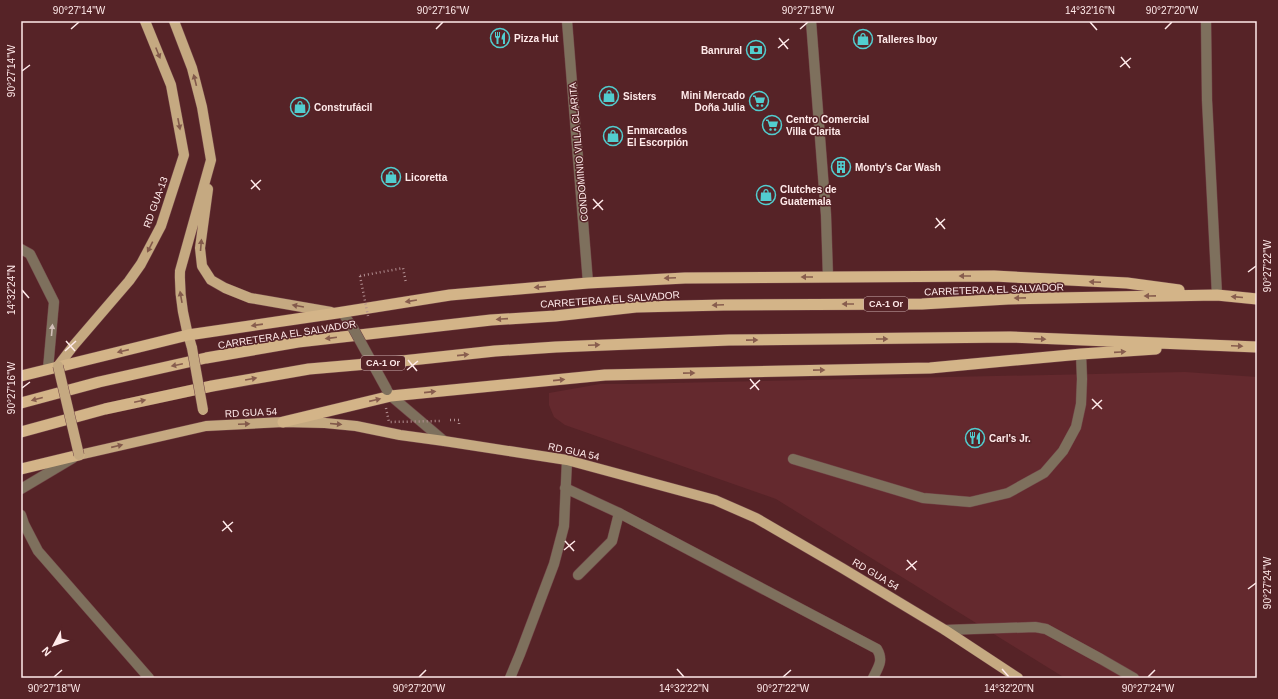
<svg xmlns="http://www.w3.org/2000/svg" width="1278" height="699" viewBox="0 0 1278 699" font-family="Arial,sans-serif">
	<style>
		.built { fill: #64292e }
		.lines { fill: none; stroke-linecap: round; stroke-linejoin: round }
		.service-casing { stroke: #714346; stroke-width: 11 }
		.minor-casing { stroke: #714346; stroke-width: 11 }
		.tertiary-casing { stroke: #714346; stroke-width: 11 }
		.primary-casing { stroke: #714346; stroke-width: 11 }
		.trunk-casing { stroke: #714346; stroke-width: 12 }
		.path { stroke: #b18e90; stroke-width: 2.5; stroke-dasharray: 1 3; stroke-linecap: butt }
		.service { stroke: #7e705d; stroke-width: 10 }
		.minor { stroke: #7e705d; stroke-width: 10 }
		.tertiary { stroke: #7e705d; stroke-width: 10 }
		.primary { stroke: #c5a981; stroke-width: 10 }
		.trunk { stroke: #d3b488; stroke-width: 11 }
		.minor-bridge-casing { stroke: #714346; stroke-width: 11; stroke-linecap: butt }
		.primary-bridge-casing { stroke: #714346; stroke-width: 11; stroke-linecap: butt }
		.path-bridge { stroke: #b18e90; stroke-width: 2.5; stroke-dasharray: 1 3; stroke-linecap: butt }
		.minor-bridge { stroke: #7e705d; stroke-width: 10 }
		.primary-bridge { stroke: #c5a981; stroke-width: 10 }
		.oneway { fill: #82594b }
		.oneway2 { fill: #885d4e }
		.oneway3 { fill: #d2bfb9 }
		.ticks { fill: none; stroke: #ffeaea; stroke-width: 1.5 }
		.labels { text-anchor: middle; stroke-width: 3; stroke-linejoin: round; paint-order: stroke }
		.shield { fill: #562327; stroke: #ccaeb0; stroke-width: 1 }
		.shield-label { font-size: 9px; font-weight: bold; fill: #ffeaea }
		.poi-label { font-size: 10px; font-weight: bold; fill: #ffeaea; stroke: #562327; text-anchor: start }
		.street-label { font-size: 10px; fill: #ffeaea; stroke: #562327 }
		.neatline { fill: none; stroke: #ffeaea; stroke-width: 1.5 }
		.ticks-label { font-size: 10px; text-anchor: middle; fill: #ffeaea }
	</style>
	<rect width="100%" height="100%" fill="#562327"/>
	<path class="built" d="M1185 372 1257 377V678H1065L776 499 565 425 554 417 549 405V393L600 384H627Z"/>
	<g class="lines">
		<defs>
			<path id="service" d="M811 21 826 215 828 277
				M1206 21 1207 100 1217 295
				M21 249 30 254 54 302 48 369
				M793 459 923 498 970 502 1008 493 1044 473 1063 451 1076 427 1081 404 1082 379 1081 354
				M21 515 24 524 38 551 149 678
				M578 575 612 541 619 513
				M945 630 1035 627 1046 629 1101 659 1134 678"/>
			<path id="minor" d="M567 21 588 283
				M342 312 353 328
				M388 392 391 396 444 441
				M565 488 619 513 877 649C884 661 878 667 873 678
				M510 678 520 654 554 564 564 526 567 460"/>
			<path id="tertiary" d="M21 489 73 458"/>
			<path id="primary" d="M174 21 192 68 202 107 211 160 180 271C179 297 184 323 192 348
				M208 189 200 248 202 266 211 280 225 288 250 298 331 312
				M58 366 74 345 129 281 141 264 161 226 184 155 171 85 145 21
				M79 455 206 426 283 422 325 423 356 426 400 435 444 441 567 460 715 500 756 518 842 568 945 630 1018 678"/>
			<path id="trunk" d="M21 376 188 335 337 313 450 295 588 283 685 278 994 276 1127 283 1179 290
				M21 403 99 382 206 358 298 342 491 320 555 316 636 307 724 305 922 304 1008 299 1217 295 1257 299
				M283 422 391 396 605 375 930 368 1081 354 1156 349
				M21 432 105 409 212 386 309 369 402 361 495 351 556 347 729 340 1010 337 1257 347
				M21 469 79 455"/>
		</defs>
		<use href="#service" class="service-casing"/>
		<use href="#minor" class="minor-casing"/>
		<use href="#tertiary" class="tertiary-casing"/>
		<use href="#primary" class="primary-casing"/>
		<use href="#trunk" class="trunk-casing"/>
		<path class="path" d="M360 276 403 268 406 283
			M450 420H459V424"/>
		<use href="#service" class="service"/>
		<use href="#minor" class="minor"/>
		<use href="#tertiary" class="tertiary"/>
		<use href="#primary" class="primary"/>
		<use href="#trunk" class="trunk"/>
		<defs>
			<path id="minor-bridge" d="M353 328 387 390"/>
			<path id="primary-bridge" d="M192 348 203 410
				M58 366 79 455"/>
		</defs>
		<use href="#minor-bridge" class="minor-bridge-casing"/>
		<use href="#primary-bridge" class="primary-bridge-casing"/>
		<path class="path-bridge" d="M360 276 368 316
			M386 408 389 422 441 421"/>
		<use href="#minor-bridge" class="minor-bridge"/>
		<use href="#primary-bridge" class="primary-bridge"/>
	</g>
	<defs><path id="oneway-solid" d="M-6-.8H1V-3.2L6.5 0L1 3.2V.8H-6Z"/></defs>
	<g class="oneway">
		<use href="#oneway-solid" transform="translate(158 53) rotate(68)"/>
		<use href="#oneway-solid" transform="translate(195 80) rotate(-104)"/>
		<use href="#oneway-solid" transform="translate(179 124) rotate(79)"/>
		<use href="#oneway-solid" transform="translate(201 245) rotate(-85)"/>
		<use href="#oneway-solid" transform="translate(150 247) rotate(117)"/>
		<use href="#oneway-solid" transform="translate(181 297) rotate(-100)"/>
		<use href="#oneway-solid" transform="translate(298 306) rotate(-170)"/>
		<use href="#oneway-solid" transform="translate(244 424) rotate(-3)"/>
		<use href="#oneway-solid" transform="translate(336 424) rotate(5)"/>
		<use href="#oneway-solid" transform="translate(117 446) rotate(-13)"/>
	</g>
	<g class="oneway2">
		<use href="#oneway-solid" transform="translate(965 276) rotate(180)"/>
		<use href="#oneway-solid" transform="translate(807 277) rotate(-180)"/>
		<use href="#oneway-solid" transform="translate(670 278) rotate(178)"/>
		<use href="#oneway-solid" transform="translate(1095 282) rotate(-177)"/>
		<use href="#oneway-solid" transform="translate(540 287) rotate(175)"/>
		<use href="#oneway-solid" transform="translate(1150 296) rotate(179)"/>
		<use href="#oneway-solid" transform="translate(1237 297) rotate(-175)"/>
		<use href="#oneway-solid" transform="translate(1020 298) rotate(179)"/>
		<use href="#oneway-solid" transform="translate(411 301) rotate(171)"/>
		<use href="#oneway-solid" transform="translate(848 304) rotate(180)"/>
		<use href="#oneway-solid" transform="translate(718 305) rotate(178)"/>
		<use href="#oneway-solid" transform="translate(502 319) rotate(176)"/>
		<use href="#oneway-solid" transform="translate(257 325) rotate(172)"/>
		<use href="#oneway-solid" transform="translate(331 338) rotate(173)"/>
		<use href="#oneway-solid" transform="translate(882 339)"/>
		<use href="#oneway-solid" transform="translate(1040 339) rotate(2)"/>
		<use href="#oneway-solid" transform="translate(752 340) rotate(-1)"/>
		<use href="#oneway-solid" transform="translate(594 345) rotate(-3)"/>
		<use href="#oneway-solid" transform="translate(1237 346) rotate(3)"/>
		<use href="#oneway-solid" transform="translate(123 351) rotate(167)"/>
		<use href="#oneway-solid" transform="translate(1120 352) rotate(-4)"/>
		<use href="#oneway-solid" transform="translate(463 355) rotate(-6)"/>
		<use href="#oneway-solid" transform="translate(177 365) rotate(168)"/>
		<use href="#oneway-solid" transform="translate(819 370) rotate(-1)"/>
		<use href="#oneway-solid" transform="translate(689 373) rotate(-1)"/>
		<use href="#oneway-solid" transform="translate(251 379) rotate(-10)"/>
		<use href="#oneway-solid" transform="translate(559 380) rotate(-6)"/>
		<use href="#oneway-solid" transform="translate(430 392) rotate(-6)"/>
		<use href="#oneway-solid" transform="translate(37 399) rotate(165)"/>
		<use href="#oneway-solid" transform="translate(375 400) rotate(-13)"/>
		<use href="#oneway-solid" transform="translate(140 401) rotate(-12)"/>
	</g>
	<use class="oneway3" href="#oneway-solid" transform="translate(52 330) rotate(-85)"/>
	<path class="ticks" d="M1090 22 1097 30M71 29 79 22M436 29 443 22M800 29 808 22M1165 29 1172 22M779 38 788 49M778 48 789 39M1121 57 1130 68M1120 67 1131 58M22 71 30 65M251 180 260 190M251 189 261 180M593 199 603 210M593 209 603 200M936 218 945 229M935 228 945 219M1248 272 1256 266M22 290 29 298M66 341 75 351M65 351 76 341M408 360 417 371M407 370 418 361M750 379 759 390M22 388 30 382M750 389 760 380M1092 399 1102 409M1092 409 1102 400M223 521 232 532M222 531 233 522M565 541 574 551M564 550 575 541M907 560 916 570M906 570 917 561M1248 589 1256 583M677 669 684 677M1002 669 1009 677M54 677 62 670M419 677 426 670M783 677 791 670M1148 677 1155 670"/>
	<defs>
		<symbol id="restaurant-ring" viewBox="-11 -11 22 22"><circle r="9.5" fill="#562327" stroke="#52cdcf" stroke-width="1.5"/><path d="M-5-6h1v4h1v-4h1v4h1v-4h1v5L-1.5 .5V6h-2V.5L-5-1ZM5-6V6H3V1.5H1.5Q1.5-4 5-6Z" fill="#52cdcf"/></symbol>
		<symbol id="shop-ring" viewBox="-11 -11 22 22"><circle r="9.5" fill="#562327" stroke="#52cdcf" stroke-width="1.5"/><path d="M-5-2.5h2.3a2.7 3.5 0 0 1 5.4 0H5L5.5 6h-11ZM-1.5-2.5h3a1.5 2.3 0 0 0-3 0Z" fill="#52cdcf"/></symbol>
		<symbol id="bank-ring" viewBox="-11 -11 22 22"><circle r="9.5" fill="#562327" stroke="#52cdcf" stroke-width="1.5"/><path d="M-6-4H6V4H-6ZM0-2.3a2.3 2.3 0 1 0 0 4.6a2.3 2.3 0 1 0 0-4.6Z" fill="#52cdcf"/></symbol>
		<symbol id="supermarket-ring" viewBox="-11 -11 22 22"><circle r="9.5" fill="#562327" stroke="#52cdcf" stroke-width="1.5"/><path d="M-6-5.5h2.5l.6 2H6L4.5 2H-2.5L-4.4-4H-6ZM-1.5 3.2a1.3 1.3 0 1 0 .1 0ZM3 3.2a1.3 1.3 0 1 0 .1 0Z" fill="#52cdcf"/></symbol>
		<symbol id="building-ring" viewBox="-11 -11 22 22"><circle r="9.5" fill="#562327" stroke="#52cdcf" stroke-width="1.5"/><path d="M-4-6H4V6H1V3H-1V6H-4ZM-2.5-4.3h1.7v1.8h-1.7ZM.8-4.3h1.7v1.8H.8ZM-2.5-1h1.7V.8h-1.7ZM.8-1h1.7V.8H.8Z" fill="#52cdcf"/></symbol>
	</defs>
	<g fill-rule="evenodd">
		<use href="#restaurant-ring" x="489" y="27" width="22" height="22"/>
		<use href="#shop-ring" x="852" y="28" width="22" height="22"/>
		<use href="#bank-ring" x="745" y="39" width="22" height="22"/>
		<use href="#shop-ring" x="598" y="85" width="22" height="22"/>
		<use href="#supermarket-ring" x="748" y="90" width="22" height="22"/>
		<use href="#shop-ring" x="289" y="96" width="22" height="22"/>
		<use href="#supermarket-ring" x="761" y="114" width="22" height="22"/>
		<use href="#shop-ring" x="602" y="125" width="22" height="22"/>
		<use href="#building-ring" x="830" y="156" width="22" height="22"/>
		<use href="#shop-ring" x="380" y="166" width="22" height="22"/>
		<use href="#shop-ring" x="755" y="184" width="22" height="22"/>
		<use href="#restaurant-ring" x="964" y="427" width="22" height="22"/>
	</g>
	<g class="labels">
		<g class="shield">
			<rect x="864" y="297" width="44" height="14" rx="3"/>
			<rect x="361" y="356" width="44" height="14" rx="3"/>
		</g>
		<g class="shield-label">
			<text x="886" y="307">CA-1 Or</text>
			<text x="383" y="366">CA-1 Or</text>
		</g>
		<g class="poi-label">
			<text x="514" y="42">Pizza Hut</text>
			<text x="877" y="43">Talleres Iboy</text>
			<text x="742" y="54" text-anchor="end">Banrural</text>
			<text x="745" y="99" text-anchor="end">Mini Mercado<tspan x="745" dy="12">Doña Julia</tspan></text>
			<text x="623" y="100">Sisters</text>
			<text x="314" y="111">Construfácil</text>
			<text x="786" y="123">Centro Comercial<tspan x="786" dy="12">Villa Clarita</tspan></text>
			<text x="627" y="134">Enmarcados<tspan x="627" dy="12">El Escorpión</tspan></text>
			<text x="855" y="171">Monty's Car Wash</text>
			<text x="405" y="181">Licoretta</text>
			<text x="780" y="193">Clutches de<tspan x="780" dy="12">Guatemala</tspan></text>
			<text x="989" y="442">Carl's Jr.</text>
		</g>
		<g class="street-label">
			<text transform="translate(578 152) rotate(-95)" y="4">CONDOMINIO VILLA CLARITA</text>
			<text transform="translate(155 202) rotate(-70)" y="4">RD GUA-13</text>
			<text transform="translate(994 289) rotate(-2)" y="4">CARRETERA A EL SALVADOR</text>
			<text transform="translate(610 299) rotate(-4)" y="4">CARRETERA A EL SALVADOR</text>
			<text transform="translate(287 334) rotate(-9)" y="4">CARRETERA A EL SALVADOR</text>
			<text transform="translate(251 412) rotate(-3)" y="4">RD GUA 54</text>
			<text transform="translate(574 451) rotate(12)" y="4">RD GUA 54</text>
			<text transform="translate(876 574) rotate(31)" y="4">RD GUA 54</text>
		</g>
	</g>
	<rect width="1278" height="699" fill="none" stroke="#562327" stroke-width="44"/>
	<g transform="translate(54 645) rotate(229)" stroke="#562327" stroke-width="3" paint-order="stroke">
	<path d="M0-3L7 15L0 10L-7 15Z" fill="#ffeaea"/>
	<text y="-6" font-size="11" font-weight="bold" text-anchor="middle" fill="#ffeaea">N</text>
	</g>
	<rect x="22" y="22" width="1234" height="655" class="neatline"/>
	<g class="ticks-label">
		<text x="79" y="14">90°27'14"W</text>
		<text x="443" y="14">90°27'16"W</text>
		<text x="808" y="14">90°27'18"W</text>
		<text x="1090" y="14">14°32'16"N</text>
		<text x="1172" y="14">90°27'20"W</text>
		<text transform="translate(11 71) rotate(-90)" y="4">90°27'14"W</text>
		<text transform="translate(1267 266) rotate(-90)" y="4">90°27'22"W</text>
		<text transform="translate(11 290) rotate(-90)" y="4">14°32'24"N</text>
		<text transform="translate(11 388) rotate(-90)" y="4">90°27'16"W</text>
		<text transform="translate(1267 583) rotate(-90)" y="4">90°27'24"W</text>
		<text x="54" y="692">90°27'18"W</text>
		<text x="419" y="692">90°27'20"W</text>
		<text x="684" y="692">14°32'22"N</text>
		<text x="783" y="692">90°27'22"W</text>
		<text x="1009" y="692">14°32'20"N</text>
		<text x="1148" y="692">90°27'24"W</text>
	</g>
</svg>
